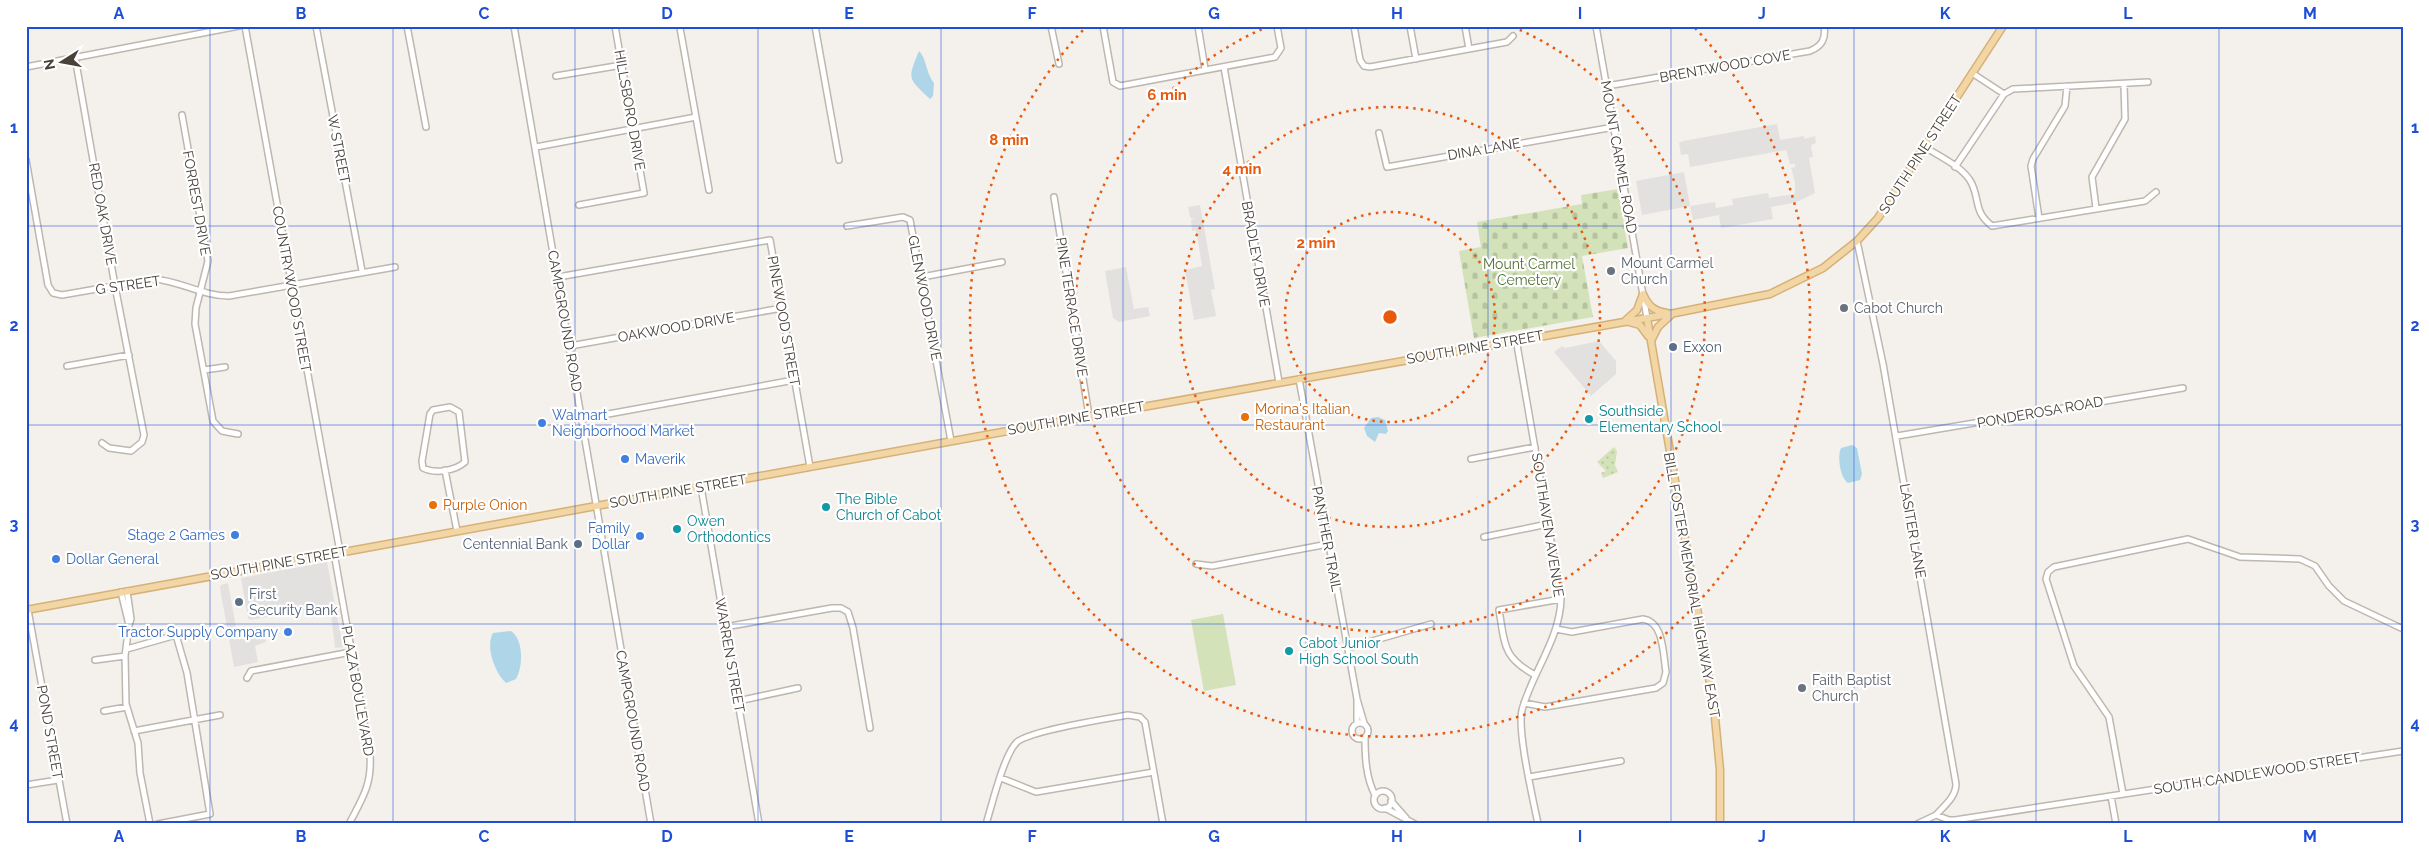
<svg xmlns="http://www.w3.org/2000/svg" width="2429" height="850" viewBox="0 0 2429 850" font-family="Raleway,sans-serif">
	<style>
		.cemetery { fill: url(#cemetery-stones) }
		.park { fill: url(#park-dots) }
		.pitch { fill: #d3e2b9 }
		.parking { fill: #e3e1df }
		.water { fill: #afd6e8 }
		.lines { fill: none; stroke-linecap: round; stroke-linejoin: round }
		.minor-casing { stroke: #beb7af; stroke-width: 8 }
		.major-casing { stroke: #d6b177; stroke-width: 9 }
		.minor { stroke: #fff; stroke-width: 5 }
		.major { stroke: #f2d6a5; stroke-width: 6 }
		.grid { fill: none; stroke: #1d4ed8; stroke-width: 1; stroke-opacity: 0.55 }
		.ring { fill: none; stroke: #e8590c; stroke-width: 2.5; stroke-dasharray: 2.5 5 }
		.worship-dot { fill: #6b7280; stroke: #fff; stroke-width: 2 }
		.service-dot { fill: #5c6f8a; stroke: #fff; stroke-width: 2 }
		.food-dot { fill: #e8710a; stroke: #fff; stroke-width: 2 }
		.culture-dot { fill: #0f9aa8; stroke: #fff; stroke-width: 2 }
		.shop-dot { fill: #3f7fe0; stroke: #fff; stroke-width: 2 }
		.labels { text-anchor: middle; stroke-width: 4.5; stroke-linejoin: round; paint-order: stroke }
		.street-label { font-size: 14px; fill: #47413a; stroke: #fff }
		.worship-label { font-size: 14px; fill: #5b616d; stroke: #fff; text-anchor: start }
		.park-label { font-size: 14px; fill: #507234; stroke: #fff }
		.service-label { font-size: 14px; fill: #4e5e75; stroke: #fff; text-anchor: start }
		.food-label { font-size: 14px; fill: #c56008; stroke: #fff; text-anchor: start }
		.culture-label { font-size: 14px; fill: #0d838f; stroke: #fff; text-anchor: start }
		.shop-label { font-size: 14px; fill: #366cbe; stroke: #fff; text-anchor: start }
		.centre { fill: #e8590c; stroke: #fff; stroke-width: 2.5 }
		.ring-label { font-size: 15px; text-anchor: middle; font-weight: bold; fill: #e8590c; stroke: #fff; stroke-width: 4.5; stroke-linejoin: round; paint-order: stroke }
		.neatline { fill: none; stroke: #1d4ed8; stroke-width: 2 }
		.grid-label { font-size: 16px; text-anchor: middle; font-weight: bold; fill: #1d4ed8 }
	</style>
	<defs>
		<pattern id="cemetery-stones" width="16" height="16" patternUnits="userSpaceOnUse" patternTransform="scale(1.25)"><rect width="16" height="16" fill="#d3e2b9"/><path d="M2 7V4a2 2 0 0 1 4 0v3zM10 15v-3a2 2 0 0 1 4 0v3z" fill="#b6c3a0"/></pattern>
		<pattern id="park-dots" width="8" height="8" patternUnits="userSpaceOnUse" patternTransform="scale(1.25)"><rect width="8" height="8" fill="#d3e2b9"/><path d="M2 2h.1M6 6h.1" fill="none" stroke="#b6c3a0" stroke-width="1.8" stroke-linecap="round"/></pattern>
	</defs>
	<rect width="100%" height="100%" fill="#f4f0eb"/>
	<path class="cemetery" d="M1618 189 1628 248 1582 256 1593 317 1474 338 1459 251 1481 247 1477 222 1582 204 1581 195Z"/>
	<path class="park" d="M1614 447 1617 451 1615 465 1618 472 1603 478 1601 473 1606 471 1597 462Z"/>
	<path class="pitch" d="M1223 614 1236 685 1204 691 1191 620Z"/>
	<path class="parking" d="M1777 124 1780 140 1804 136V139L1815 136 1816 143 1811 145 1813 157 1809 158 1815 193 1797 202 1771 207 1773 219 1721 228 1719 215 1693 220 1690 206 1642 215 1636 181 1684 172 1690 206 1715 202 1716 208 1733 205 1732 199 1768 193 1769 198 1795 194V182L1791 168 1795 167V164H1790L1786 150 1690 167 1688 154 1681 155 1679 143 1683 141Z
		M1200 205 1215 289 1211 290 1216 316 1194 320 1185 270 1202 266 1196 230 1192 231 1191 220 1194 219 1190 217 1188 207Z
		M1126 267 1134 309 1148 307 1150 316 1119 322 1113 318 1105 271Z
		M1599 341 1616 361V374L1591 396 1554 352 1562 346 1565 348Z
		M327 562 343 647 335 648 330 605 250 620 248 618 241 578Z
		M228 583 237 633 263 628 266 642 255 646 258 662 234 667 220 588 221 585Z"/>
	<path class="water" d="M919 51C927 59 926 74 934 83L933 96 930 99C908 78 907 80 919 51Z
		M1378 417 1385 420 1388 431 1386 434 1379 433 1375 442 1367 436 1364 428 1371 418Z
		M1852 445 1857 448 1862 474 1860 480 1848 483C1840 478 1837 456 1841 448Z
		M511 631C524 640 523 667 516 679L506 683C495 673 485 647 493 633Z"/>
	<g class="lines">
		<defs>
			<path id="minor" d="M245 26 340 552
				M316 26 362 271
				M407 26 426 127
				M514 26 651 824
				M815 26 839 160
				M1051 26 1059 64
				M1103 26 1113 82 1120 86 1275 57 1281 48 1277 26
				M1198 26 1205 69
				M1354 26 1360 60 1364 66 1370 67 1507 42 1513 36
				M1410 26 1416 59
				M1465 26 1469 49
				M1596 26 1647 318
				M680 28 709 190
				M75 57 115 286 144 435 142 442 131 451 109 448 102 443
				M26 67 239 26
				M1224 67 1279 382
				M1972 73 2004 94
				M556 76 622 65
				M1607 86 1810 51C1822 46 1826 39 1824 26
				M182 115 208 261 196 308 195 324 213 421 222 431 238 434
				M1379 133 1387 167 1614 127
				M536 147 696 117
				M1925 147C1940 157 1964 167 1972 184 1980 202 1974 212 1992 226L2145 201 2156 192
				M26 160 48 285 53 293 62 295 154 279C180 281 203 296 229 296L395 267
				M1955 167 2004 94 2013 89 2148 82
				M1054 197 1089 416
				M579 205 644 193 615 26
				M2096 208 2092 177 2125 119 2124 84
				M2039 218 2031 166 2033 159 2065 106 2067 86
				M847 226 903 217 910 220 951 441
				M1857 241 1883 364 1956 784C1956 797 1944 806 1936 815
				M558 277 770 240 810 467
				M922 277 1002 262
				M1516 339 1561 599C1560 639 1532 673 1522 710 1517 731 1533 799 1538 824
				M570 346 782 308
				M67 366 129 355
				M204 370 225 367
				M1299 379 1357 699 1364 723
				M450 407 459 412 465 462C455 471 435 474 423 468L422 461 430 414 433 410Z
				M581 419 794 380
				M1897 436 2183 388
				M1471 459 1535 447
				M445 470 457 531
				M701 487 759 824
				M1484 537 1548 524
				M334 553 370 756C372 785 362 799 349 824
				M1196 564 1212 566 1328 544
				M121 592 129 625 131 619 127 591
				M28 610 67 824
				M129 625 125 656 126 704 138 743 140 773 150 824
				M725 627 832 608H841L848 612 853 628 870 728
				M1348 648 1431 624
				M127 649 176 635 187 673 210 814 158 824
				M95 660 125 656
				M1535 675C1502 657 1505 644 1499 610L1561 599
				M247 678 251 671 351 652
				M1357 699V723
				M738 701 798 688
				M1524 703 1545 707 1656 688 1663 683 1666 672C1663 654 1664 622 1643 619L1572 632 1556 629
				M104 711 127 707
				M1352 731a8 8 0 1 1 16 0a8 8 0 1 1-16 0Z
				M134 731 220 715
				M1365 738C1365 757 1366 778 1375 795
				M1529 777 1621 761
				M1001 778 1036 792 1154 772
				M26 785 58 780
				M1374 800a9 9 0 1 1 18 0a9 9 0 1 1-18 0Z
				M2123 794 2109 717 2074 666 2046 579 2048 572 2054 567 2188 539 2240 557 2300 559 2315 566 2329 586 2344 601 2403 629
				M2111 796 2116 824
				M1391 801 1406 818
				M1385 808 1415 824
				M986 824C992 805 1004 754 1017 742 1032 730 1106 719 1128 715L1140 717 1145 722 1163 824
				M1917 824 1936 815 1949 820H1955L2403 751"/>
			<path id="major" d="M1643 294C1648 306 1654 311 1667 313
				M1647 318 1714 707 1720 770V824
				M1626 320 1637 310 1643 294
				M1629 322 1640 325 1648 336
				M1651 341 1658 327 1672 314
				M26 610 1024 428 1675 313 1770 294 1823 268 1857 241 1878 218 2003 26"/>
		</defs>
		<use href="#minor" class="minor-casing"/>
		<use href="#major" class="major-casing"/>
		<use href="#minor" class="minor"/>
		<use href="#major" class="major"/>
	</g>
	<path class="grid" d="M210 26V824M393 26V824M575 26V824M758 26V824M941 26V824M1123 26V824M1306 26V824M1488 26V824M1671 26V824M1854 26V824M2036 26V824M2219 26V824M26 226H2403M26 425H2403M26 624H2403"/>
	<g class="ring">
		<circle cx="1390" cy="317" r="105"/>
		<circle cx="1390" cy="317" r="210"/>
		<path d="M1513 27A315 315 0 1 1 1267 27"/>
		<path d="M1695 28A420 420 0 1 1 1085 28"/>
	</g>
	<g class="worship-dot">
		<circle cx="1611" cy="271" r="5"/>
		<circle cx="1844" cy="308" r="5"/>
		<circle cx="1802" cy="688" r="5"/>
	</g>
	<g class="service-dot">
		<circle cx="1673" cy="347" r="5"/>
		<circle cx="578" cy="544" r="5"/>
		<circle cx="239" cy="602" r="5"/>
	</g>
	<g class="food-dot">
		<circle cx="1245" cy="417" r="5"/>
		<circle cx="433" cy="505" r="5"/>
	</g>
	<g class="culture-dot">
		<circle cx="1589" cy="419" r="5"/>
		<circle cx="826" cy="507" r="5"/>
		<circle cx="677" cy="529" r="5"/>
		<circle cx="1289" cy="651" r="5"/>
	</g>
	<g class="shop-dot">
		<circle cx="542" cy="423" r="5"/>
		<circle cx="625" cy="459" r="5"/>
		<circle cx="235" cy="535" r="5"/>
		<circle cx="640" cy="536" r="5"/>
		<circle cx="56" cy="559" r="5"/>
		<circle cx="288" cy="632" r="5"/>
	</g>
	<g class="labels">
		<g class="street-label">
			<text transform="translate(1725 66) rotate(-10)" y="5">BRENTWOOD COVE</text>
			<text transform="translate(630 110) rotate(80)" y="5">HILLSBORO DRIVE</text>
			<text transform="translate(339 149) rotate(79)" y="5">W STREET</text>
			<text transform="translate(1484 149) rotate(-10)" y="5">DINA LANE</text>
			<text transform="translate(1920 154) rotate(-57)" y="5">SOUTH PINE STREET</text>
			<text transform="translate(1619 157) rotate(80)" y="5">MOUNT CARMEL ROAD</text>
			<text transform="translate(197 203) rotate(80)" y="5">FORREST DRIVE</text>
			<text transform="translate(103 214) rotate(80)" y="5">RED OAK DRIVE</text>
			<text transform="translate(1256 254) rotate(80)" y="5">BRADLEY DRIVE</text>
			<text transform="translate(128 285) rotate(-8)" y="5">G STREET</text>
			<text transform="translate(292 289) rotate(80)" y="5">COUNTRYWOOD STREET</text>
			<text transform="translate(925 298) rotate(79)" y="5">GLENWOOD DRIVE</text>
			<text transform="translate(1072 307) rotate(81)" y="5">PINE TERRACE DRIVE</text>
			<text transform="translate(565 321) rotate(80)" y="5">CAMPGROUND ROAD</text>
			<text transform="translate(784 321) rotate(80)" y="5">PINEWOOD STREET</text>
			<text transform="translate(676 327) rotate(-10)" y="5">OAKWOOD DRIVE</text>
			<text transform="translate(1475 347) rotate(-10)" y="5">SOUTH PINE STREET</text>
			<text transform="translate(2040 412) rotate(-10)" y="5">PONDEROSA ROAD</text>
			<text transform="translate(1076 418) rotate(-10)" y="5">SOUTH PINE STREET</text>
			<text transform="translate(678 491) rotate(-10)" y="5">SOUTH PINE STREET</text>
			<text transform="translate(1548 525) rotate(81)" y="5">SOUTHAVEN AVENUE</text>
			<text transform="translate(1913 531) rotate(80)" y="5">LASITER LANE</text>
			<text transform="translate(1327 539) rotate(79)" y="5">PANTHER TRAIL</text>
			<text transform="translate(279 563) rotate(-10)" y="5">SOUTH PINE STREET</text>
			<text transform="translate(1692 585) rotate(80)" y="5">BILL FOSTER MEMORIAL HIGHWAY EAST</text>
			<text transform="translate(730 655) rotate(80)" y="5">WARREN STREET</text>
			<text transform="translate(358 691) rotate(80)" y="5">PLAZA BOULEVARD</text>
			<text transform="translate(633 721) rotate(80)" y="5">CAMPGROUND ROAD</text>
			<text transform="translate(50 732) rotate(80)" y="5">POND STREET</text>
			<text transform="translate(2257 773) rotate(-9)" y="5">SOUTH CANDLEWOOD STREET</text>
		</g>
		<g class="worship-label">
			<text x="1621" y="268">Mount Carmel<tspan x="1621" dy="16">Church</tspan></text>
			<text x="1854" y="313">Cabot Church</text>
			<text x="1812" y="685">Faith Baptist<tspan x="1812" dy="16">Church</tspan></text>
		</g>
		<g class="park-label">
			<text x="1529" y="269">Mount Carmel<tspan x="1529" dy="16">Cemetery</tspan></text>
		</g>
		<g class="service-label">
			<text x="1683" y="352">Exxon</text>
			<text x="568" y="549" text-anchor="end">Centennial Bank</text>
			<text x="249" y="599">First<tspan x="249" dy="16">Security Bank</tspan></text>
		</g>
		<g class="food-label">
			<text x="1255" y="414">Morina's Italian<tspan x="1255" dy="16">Restaurant</tspan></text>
			<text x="443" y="510">Purple Onion</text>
		</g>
		<g class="culture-label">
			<text x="1599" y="416">Southside<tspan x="1599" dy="16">Elementary School</tspan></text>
			<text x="836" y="504">The Bible<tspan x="836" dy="16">Church of Cabot</tspan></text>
			<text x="687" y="526">Owen<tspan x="687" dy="16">Orthodontics</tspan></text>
			<text x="1299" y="648">Cabot Junior<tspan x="1299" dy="16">High School South</tspan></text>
		</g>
		<g class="shop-label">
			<text x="552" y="420">Walmart<tspan x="552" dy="16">Neighborhood Market</tspan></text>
			<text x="635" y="464">Maverik</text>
			<text x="630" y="533" text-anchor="end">Family<tspan x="630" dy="16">Dollar</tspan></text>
			<text x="225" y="540" text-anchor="end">Stage 2 Games</text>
			<text x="66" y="564">Dollar General</text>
			<text x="278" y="637" text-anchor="end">Tractor Supply Company</text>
		</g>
	</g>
	<circle cx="1390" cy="317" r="8" class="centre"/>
	<g class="ring-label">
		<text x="1167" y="100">6 min</text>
		<text x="1009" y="145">8 min</text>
		<text x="1242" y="174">4 min</text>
		<text x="1316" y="248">2 min</text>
	</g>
	<rect width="2429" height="850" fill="none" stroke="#ffffff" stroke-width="55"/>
	<g transform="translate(62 62) rotate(259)" stroke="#ffffff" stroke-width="4" paint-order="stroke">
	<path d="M0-4L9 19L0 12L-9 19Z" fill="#47413a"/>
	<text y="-8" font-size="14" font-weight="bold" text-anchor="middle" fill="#47413a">N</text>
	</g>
	<rect x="28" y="28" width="2374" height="794" class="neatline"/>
	<g class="grid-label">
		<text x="119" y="19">A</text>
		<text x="301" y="19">B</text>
		<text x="484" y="19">C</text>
		<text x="667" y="19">D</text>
		<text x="849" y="19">E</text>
		<text x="1032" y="19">F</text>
		<text x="1214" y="19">G</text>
		<text x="1397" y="19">H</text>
		<text x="1580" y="19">I</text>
		<text x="1762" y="19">J</text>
		<text x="1945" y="19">K</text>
		<text x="2128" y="19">L</text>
		<text x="2310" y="19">M</text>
		<text x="14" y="133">1</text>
		<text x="2415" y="133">1</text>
		<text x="14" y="331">2</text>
		<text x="2415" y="331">2</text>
		<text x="14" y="530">3</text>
		<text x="2415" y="530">3</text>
		<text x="14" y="729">4</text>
		<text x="2415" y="729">4</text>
		<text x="119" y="842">A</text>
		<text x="301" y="842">B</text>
		<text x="484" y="842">C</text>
		<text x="667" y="842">D</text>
		<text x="849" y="842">E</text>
		<text x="1032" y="842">F</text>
		<text x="1214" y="842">G</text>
		<text x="1397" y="842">H</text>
		<text x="1580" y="842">I</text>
		<text x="1762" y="842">J</text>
		<text x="1945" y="842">K</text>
		<text x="2128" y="842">L</text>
		<text x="2310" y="842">M</text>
	</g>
</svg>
